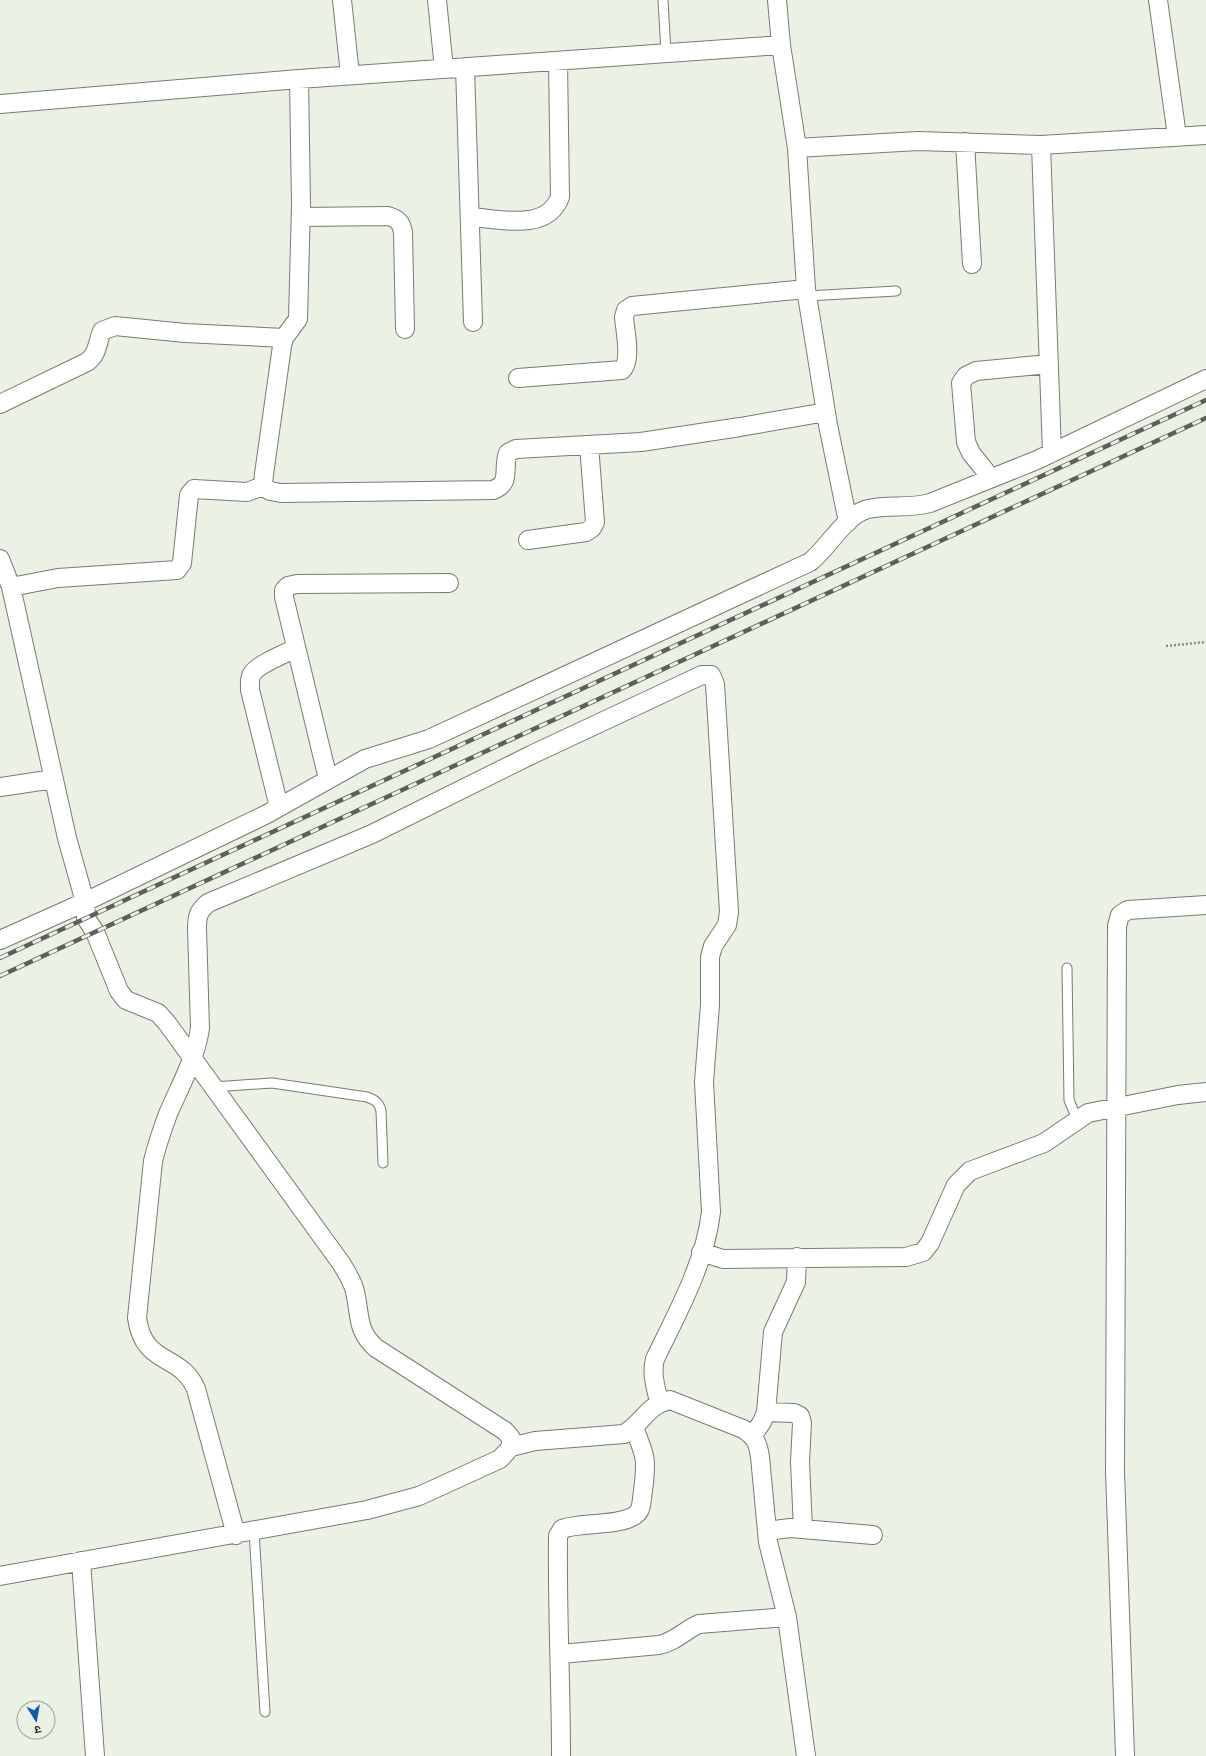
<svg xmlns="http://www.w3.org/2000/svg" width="1206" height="1756" viewBox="0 0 1206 1756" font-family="'Public Sans','Noto Sans Devanagari',sans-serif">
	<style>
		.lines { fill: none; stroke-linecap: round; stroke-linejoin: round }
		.lane-casing { stroke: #777c72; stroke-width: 11 }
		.street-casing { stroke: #777c72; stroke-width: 20 }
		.path { stroke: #878a83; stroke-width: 2.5; stroke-dasharray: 2 2; stroke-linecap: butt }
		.lane { stroke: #fff; stroke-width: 9 }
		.street { stroke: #fff; stroke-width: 18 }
		.rail-casing { stroke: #5d605a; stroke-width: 4.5 }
		.rail { stroke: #ecf1e6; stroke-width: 3; stroke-dasharray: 9; stroke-linecap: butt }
	</style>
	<rect width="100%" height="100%" fill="#ecf1e6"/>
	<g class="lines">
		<defs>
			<path id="lane" d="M663 0 666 53
				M807 296 896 291
				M1067 968 1069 1100 1077 1119
				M213 1087 272 1083 367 1097C375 1100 379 1102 381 1111L383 1163
				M254 1531 265 1712"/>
			<path id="street" d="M342 0 350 75
				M437 0 444 69
				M777 0 781 45 797 148 806 289 828 425 848 522
				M1158 0 1177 136
				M465 67 473 322
				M299 79 301 205 298 319 284 338 282 346 264 474 263 486 270 491 281 493 493 490C512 483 502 469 508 453L516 449 641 442 740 427 826 412
				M0 104 299 79 781 45
				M965 142 972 264
				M1041 145 1052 453
				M797 148 918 141 1041 145 1206 135
				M301 217 388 216C398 219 401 222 403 232L405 329
				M470 217C500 219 547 232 560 197L558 61
				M518 378 622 370C632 361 625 330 624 317L626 310 632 306 806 289
				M0 404 87 362C98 354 97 343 102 331L115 326 185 333 284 338
				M991 478 971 453 966 442 961 383 966 376 976 371 1049 364
				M528 540 586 532 592 528 595 522 589 445
				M0 559 11 587 67 838 85 902 86 918 95 932 119 991 126 1000 158 1013 167 1023 341 1263C346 1271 351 1279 354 1288 361 1312 355 1330 376 1348L505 1431 511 1438V1447L500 1459 419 1496 367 1510 0 1576
				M11 587 58 578 177 570 182 563 189 495 194 489 247 492 263 486
				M328 779 284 597V590L288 586 297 584 449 583
				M0 787 54 779
				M279 807 250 690C250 684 249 679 252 674 258 664 285 654 296 648
				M0 940 85 902 267 814 365 759 429 739 810 562C828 548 846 514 868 509 888 504 909 509 930 503L1037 460 1206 379
				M701 1252 723 1259 906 1257 923 1252 930 1243 956 1185 970 1171 1044 1143 1088 1113 1178 1095 1206 1092
				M766 1412 794 1413 800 1416 802 1423 800 1462 803 1529
				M753 1435 762 1422 766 1412 773 1332 796 1282 797 1257
				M511 1447 535 1441 624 1434C643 1423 647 1405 670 1400L743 1429C755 1436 758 1443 760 1457L768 1542 787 1617 806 1756
				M767 1531 790 1528 873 1535
				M236 1535 196 1389C180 1352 144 1367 137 1318L153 1161C157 1145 162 1130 168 1114 180 1086 196 1058 200 1028L197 928C197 915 199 911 208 903L372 834 531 755 702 675H711L715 684 729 912 727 925 713 946 710 957V1005L704 1082 711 1212C705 1264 677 1313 655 1359 651 1374 656 1388 659 1402
				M81 1561 95 1756
				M561 1654 659 1645C675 1642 685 1630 699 1624L787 1617
				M561 1756C561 1683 557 1609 558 1536L562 1529C580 1521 633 1528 640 1509 642 1504 642 1496 643 1491 647 1459 646 1457 634 1428
				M1125 1756 1115 1471 1117 926 1120 915 1128 910 1206 905"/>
		</defs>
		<use href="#lane" class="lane-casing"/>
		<use href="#street" class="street-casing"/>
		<path class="path" d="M1166 646 1206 642"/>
		<use href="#lane" class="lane"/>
		<use href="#street" class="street"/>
		<defs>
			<path id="rail" d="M0 958 1206 400
				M0 976 1206 418"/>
		</defs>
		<use href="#rail" class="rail-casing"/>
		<use href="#rail" class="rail"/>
	</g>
	<g transform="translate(36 1720) rotate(169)"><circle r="19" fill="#ecf1e6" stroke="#a0a39b"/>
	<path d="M0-3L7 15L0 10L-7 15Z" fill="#0f5baa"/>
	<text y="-6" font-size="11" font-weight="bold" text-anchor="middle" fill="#2d2f2b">उ</text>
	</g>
</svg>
